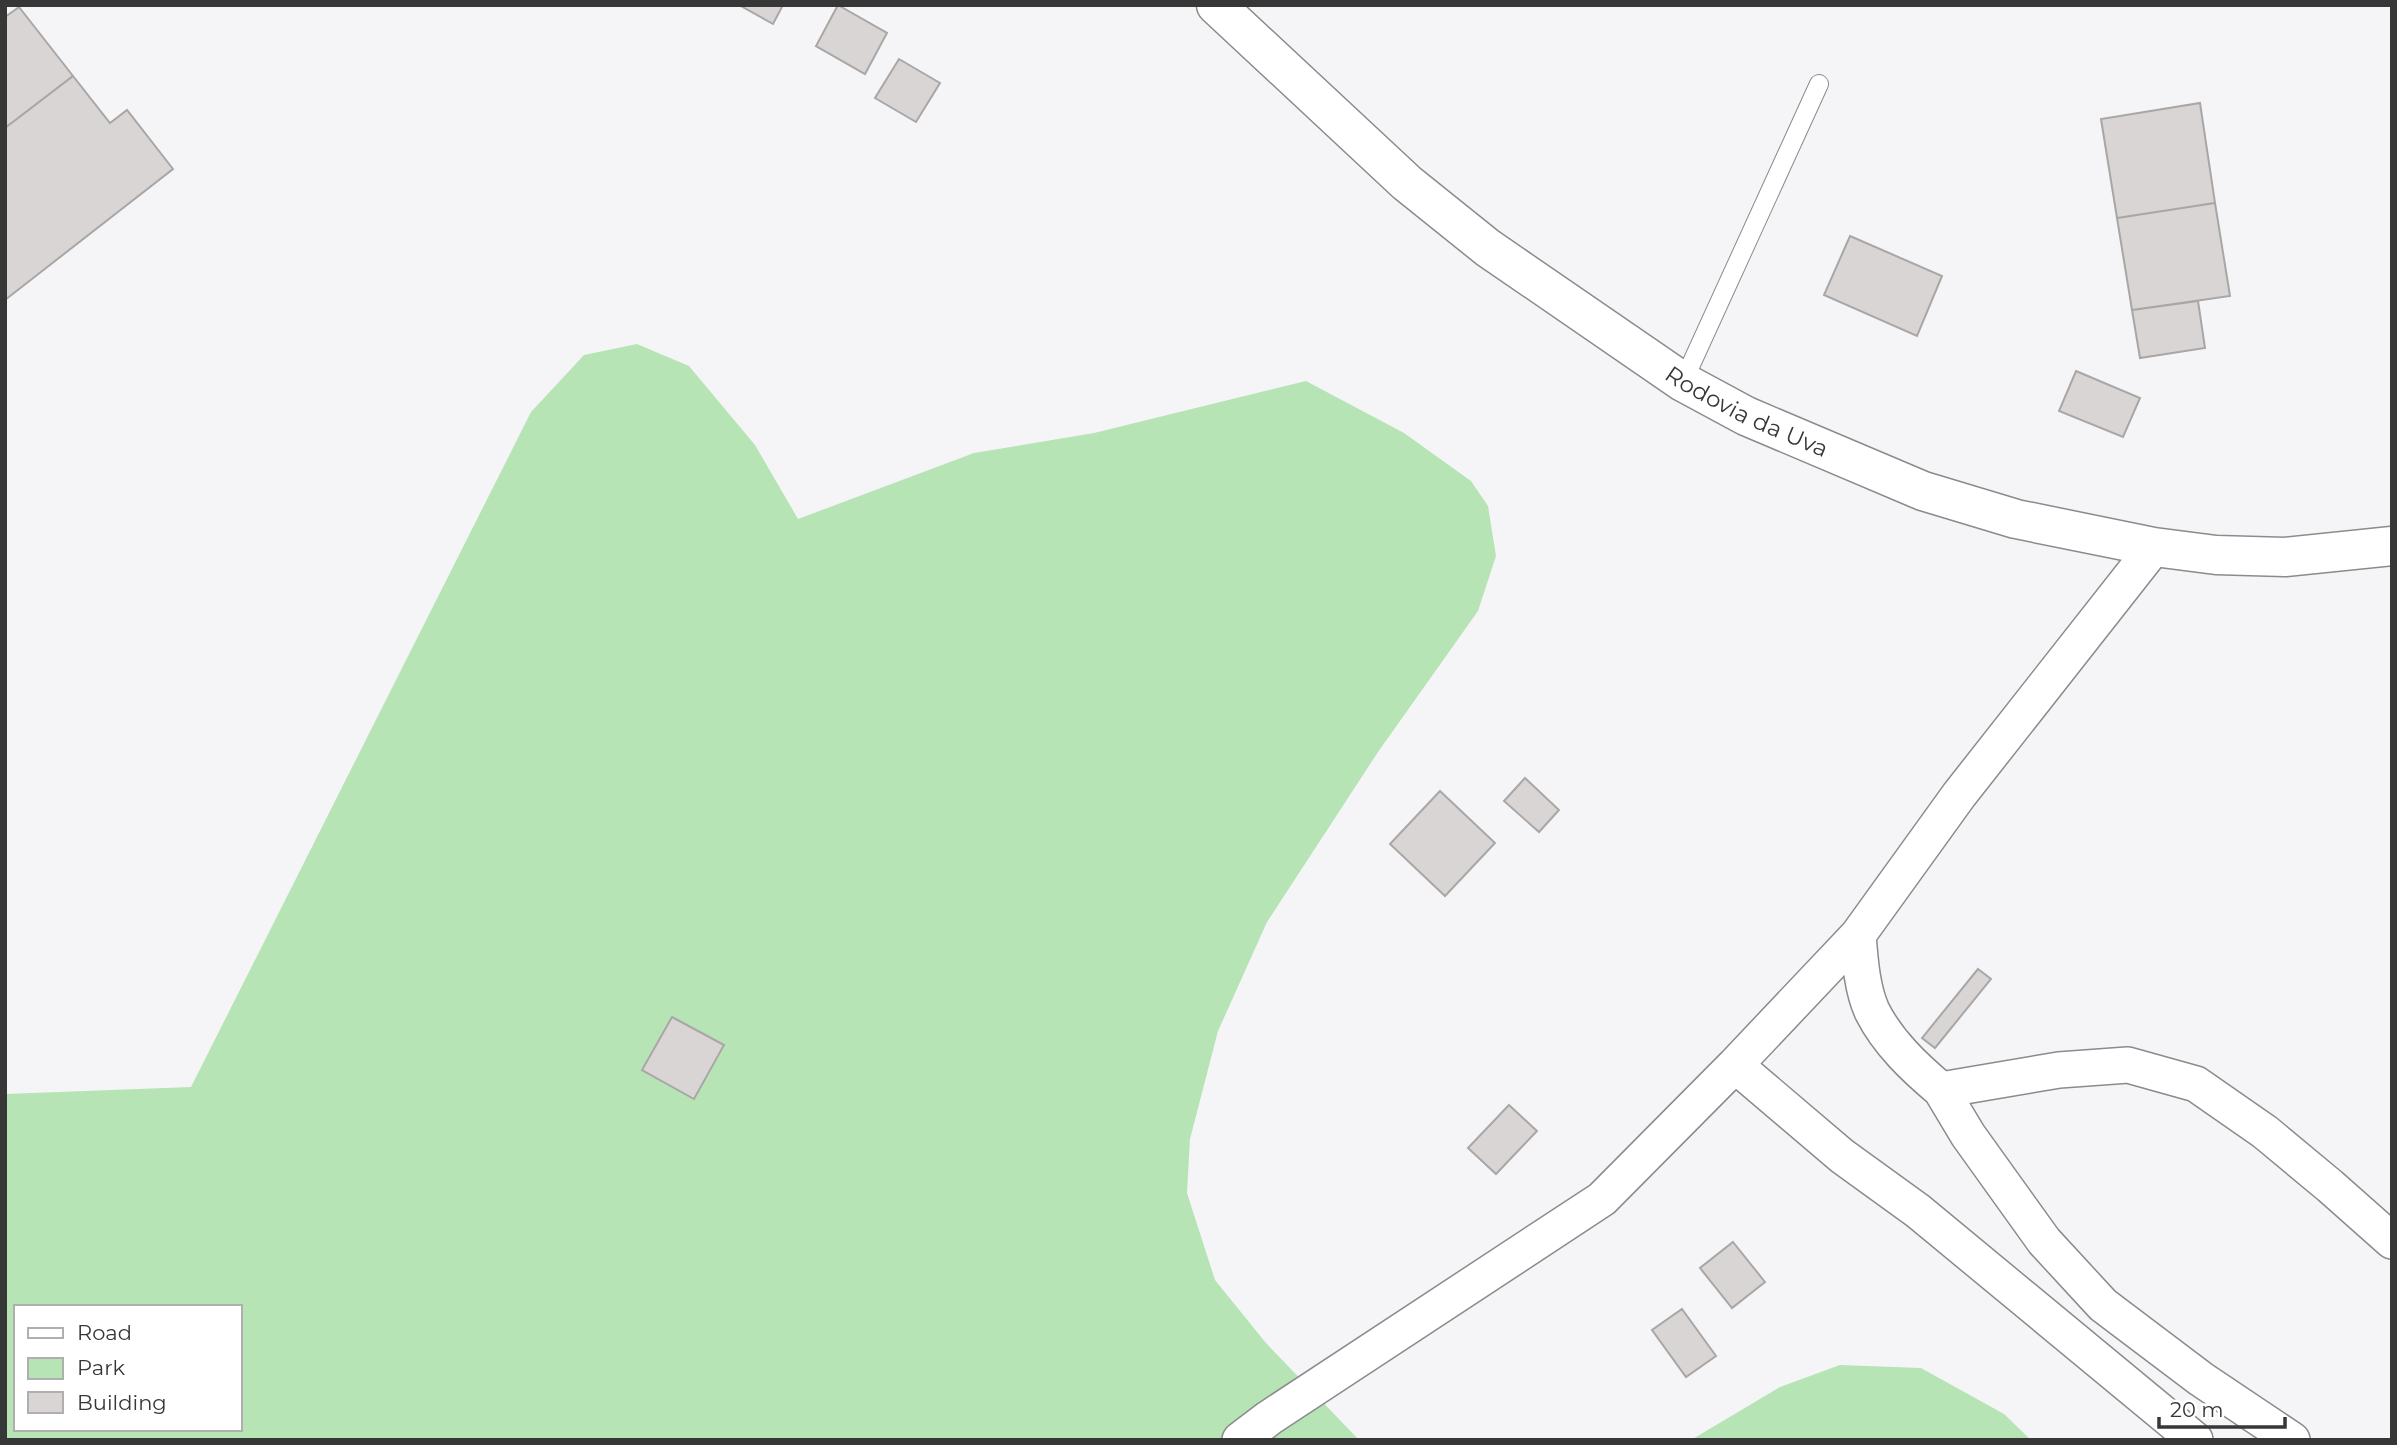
<svg xmlns="http://www.w3.org/2000/svg" width="2397" height="1445" viewBox="0 0 2397 1445" font-family="Montserrat,sans-serif">
	<style>
		.green { fill: #b6e4b5; fill-rule: evenodd }
		.building { fill: #d8d5d4; stroke: #a9a7a6; stroke-width: 2 }
		.lines { fill: none; stroke-linecap: round; stroke-linejoin: round }
		.lane-casing { stroke: #8b8b8d; stroke-width: 20 }
		.street-casing { stroke: #8b8b8d; stroke-width: 38 }
		.secondary-casing { stroke: #8b8b8d; stroke-width: 41 }
		.lane { stroke: #fff; stroke-width: 18 }
		.street { stroke: #fff; stroke-width: 35 }
		.secondary { stroke: #fff; stroke-width: 38 }
		.labels { text-anchor: middle; stroke-width: 5; stroke-linejoin: round; paint-order: stroke }
		.street-label { font-size: 23px; fill: #373738; stroke: #fff }
	</style>
	<rect width="100%" height="100%" fill="#f5f5f8"/>
	<path class="green" d="M637 344 689 366 755 445 798 519 974 453 1094 433 1306 381 1404 433 1471 481 1488 506 1496 556 1478 611 1378 752 1267 922 1218 1031 1190 1139 1187 1193 1215 1280 1266 1343 1359 1440H5V1094L191 1087 531 412 584 355ZM16 1307H240V1429H16Z
		M1840 1365 1921 1368 2004 1414 2031 1440H1691L1780 1387Z"/>
	<path class="building" d="M739 5H783L773 24Z
		M838 5 887 33 865 74 816 46Z
		M19 7 73 76 5 128V17Z
		M899 59 940 83 916 122 875 98Z
		M73 76 110 123 127 110 173 169 5 300V128Z
		M2200 103 2215 203 2117 218 2101 119Z
		M2215 203 2230 296 2132 310 2117 218Z
		M1850 236 1942 276 1917 336 1824 295Z
		M2198 301 2205 348 2140 358 2132 310Z
		M2076 371 2140 398 2123 437 2059 411Z
		M1525 778 1559 810 1539 832 1504 801Z
		M1440 791 1495 843 1445 896 1390 844Z
		M1978 969 1991 979 1935 1048 1922 1038Z
		M672 1017 724 1045 694 1099 642 1070Z
		M1509 1105 1537 1131 1496 1174 1468 1148Z
		M1733 1242 1765 1282 1732 1308 1700 1268Z
		M1682 1309 1716 1356 1686 1377 1652 1330Z"/>
	<g class="lines">
		<defs>
			<path id="lane" d="M1683 382 1819 84"/>
			<path id="street" d="M1858 935C1860 960 1862 989 1872 1011 1888 1043 1915 1068 1941 1090L2059 1070 2128 1065 2196 1084 2265 1132 2330 1186 2392 1241
				M1735 1065 1842 1156 1918 1211 2195 1440
				M1941 1090 1968 1135 2044 1241 2103 1305 2201 1379 2292 1440
				M1240 1440 1269 1418 1602 1199 1735 1065 1858 935 1959 795 2154 547"/>
			<g id="secondary">
				<path id="s1" d="M1216 5 1407 183 1488 248 1683 382 1746 416 1923 491 2016 519 2154 547 2216 555 2285 557 2392 546"/>
			</g>
		</defs>
		<use href="#lane" class="lane-casing"/>
		<use href="#street" class="street-casing"/>
		<use href="#secondary" class="secondary-casing"/>
		<use href="#lane" class="lane"/>
		<use href="#street" class="street"/>
		<use href="#secondary" class="secondary"/>
	</g>
	<g class="labels">
		<g class="street-label">
			<text dy="8" stroke="none"><textPath href="#s1" startOffset="672">Rodovia da Uva</textPath></text>
		</g>
	</g>
	<rect width="2397" height="1445" fill="none" stroke="#373738" stroke-width="14"/>
	<rect x="14" y="1305" width="228" height="126" fill="#ffffff" stroke="#afafaf" stroke-width="2"/>
	<rect x="28" y="1328" width="35" height="10" fill="#ffffff" stroke="#afafaf" stroke-width="2"/>
	<text x="77" y="1340" font-size="21" fill="#373738">Road</text>
	<rect x="28" y="1358" width="35" height="21" fill="#b6e4b5" stroke="#afafaf" stroke-width="2"/>
	<text x="77" y="1375" font-size="21" fill="#373738">Park</text>
	<rect x="28" y="1392" width="35" height="21" fill="#d8d5d4" stroke="#afafaf" stroke-width="2"/>
	<text x="77" y="1410" font-size="21" fill="#373738">Building</text>
	<path d="M2159 1417v10h126v-10" fill="none" stroke="#373738" stroke-width="3.5"/>
	<text x="2170" y="1417" font-size="21" fill="#373738" stroke="#ffffff" stroke-width="5" paint-order="stroke">20 m</text>
</svg>
